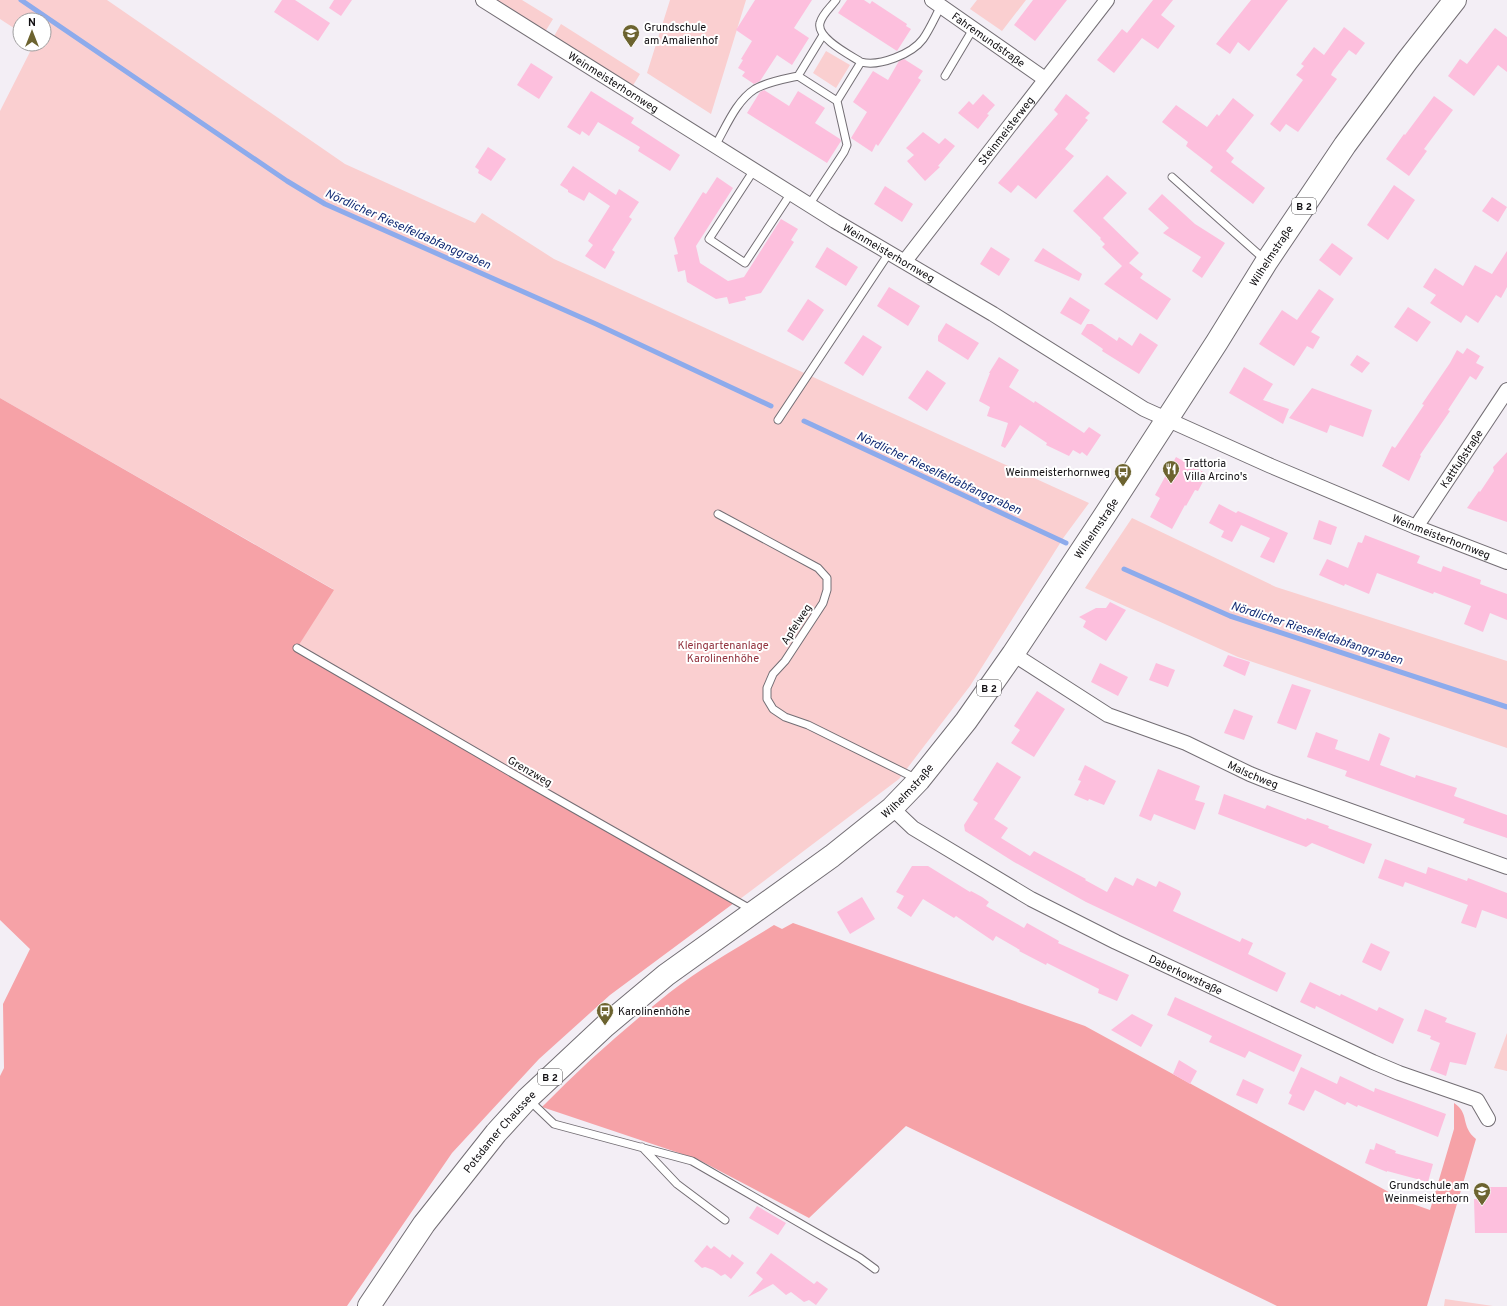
<svg xmlns="http://www.w3.org/2000/svg" width="1507" height="1306" viewBox="0 0 1507 1306" font-family="Overpass,sans-serif">
	<style>
		.green { fill: #facfd0 }
		.forest { fill: #f6a2a7 }
		.lines { fill: none; stroke-linecap: round; stroke-linejoin: round }
		.stream { stroke: #8dabec; stroke-width: 5 }
		.building { fill: #fdbfdd }
		.service-casing { stroke: #736e74; stroke-width: 9 }
		.minor-casing { stroke: #736e74; stroke-width: 16 }
		.primary-casing { stroke: #736e74; stroke-width: 24 }
		.service { stroke: #fff; stroke-width: 7 }
		.minor { stroke: #fff; stroke-width: 14 }
		.primary { stroke: #fff; stroke-width: 22 }
		.labels { text-anchor: middle; stroke-width: 4; stroke-linejoin: round; paint-order: stroke }
		.shield { fill: #fff; stroke: #585759; stroke-width: 1 }
		.shield-label { font-size: 10px; font-weight: bold; fill: #110f12 }
		.poi-label { font-size: 11px; fill: #110f12; stroke: #fff; text-anchor: start }
		.street-label { font-size: 11px; fill: #110f12; stroke: #fff }
		.park-label { font-size: 11px; fill: #91313d; stroke: #fff }
		.water-label { font-size: 12px; font-style: italic; fill: #112b74; stroke: #fff }
	</style>
	<rect width="100%" height="100%" fill="#f3eef5"/>
	<path class="green" d="M0 0H107L345 164 475 223 482 213 554 259 1089 503 1064 537 970 686 899 779 740 899 420 720 297 648 333 589 0 398V111L34 44H44V20H20V32L0 19Z
		M493 0H522L553 19 545 32Z
		M670 0H746L711 114 647 73Z
		M977 0H1026L1002 31 970 9Z
		M561 24 640 74 632 87 553 38Z
		M826 51 850 65 836 88 813 73Z
		M1132 518 1276 587 1507 661V748L1238 657 1085 588Z
		M1507 1033V1071L1494 1068Z
		M1445 1299 1493 1306H1444Z"/>
	<path class="forest" d="M0 398 334 590 297 648 734 903 610 995 539 1059 452 1153 347 1306H0V1076L4 1068 3 1004 30 949 0 920Z
		M793 923 1085 1026 1407 1202 1430 1210 1454 1129V1103C1470 1113 1460 1126 1476 1139L1427 1306H1277L906 1126 809 1218 697 1159 542 1107C582 1066 625 1028 669 993 702 967 739 947 774 925L782 929Z"/>
	<g class="lines">
		<path class="stream" d="M21 0 287 181 325 204 596 324 771 406
			M804 421 1066 543
			M1124 569 1230 616 1507 707"/>
	</g>
	<path class="building" d="M282 0H295L330 23 318 41 274 12Z
		M334 0H352L341 16 329 8Z
		M755 0H812L794 28 809 38 792 65 777 55 760 81 754 84 742 76 745 72 738 68 743 60 741 59 752 41 736 30Z
		M847 0H864L870 4 872 1 907 24 906 26 911 29 897 51 838 13Z
		M1033 0H1067L1035 41 1014 25Z
		M1153 0H1173L1161 15 1175 26 1158 49 1142 38 1114 73 1097 60 1122 29 1127 33Z
		M1251 0H1288L1249 51 1238 42 1230 54 1216 44Z
		M1344 27 1365 43 1356 55 1349 50 1333 71 1331 75 1337 79 1298 132 1286 124 1280 132 1270 124 1303 80 1296 75 1304 66 1301 64 1314 47 1324 55Z
		M1495 28 1507 37V72L1498 65 1474 96 1448 76 1460 59 1467 64Z
		M904 59 923 71 918 78 921 80 878 146 876 144 872 152 851 138 867 112 853 102 873 71 888 80 899 61Z
		M531 63 553 77 539 99 517 85Z
		M764 90 789 106 798 91 825 108 815 123 840 139 841 141 827 163 747 113 760 92Z
		M591 91 634 118 631 123 680 155 670 171 638 151 640 147 598 122 589 136 582 131 580 135 567 127Z
		M983 94 995 105 987 114 989 115 978 129 958 113 969 101 973 105Z
		M1066 94 1090 113 1085 118 1088 120 1065 149 1074 156 1036 199 1018 185 1011 193 998 183 1058 114 1054 110Z
		M1434 96 1453 110 1424 149 1427 151 1409 176 1386 159 1404 134 1405 135Z
		M1233 98 1254 115 1226 151 1234 158 1231 162 1265 188 1253 204 1210 171 1213 167 1186 146 1188 142 1162 122 1176 105 1207 127 1217 114 1219 116Z
		M923 132 939 144 945 138 955 146 938 166 940 167 925 181 907 161 914 155 906 148Z
		M488 147 506 159 491 181 478 173 479 170 475 167Z
		M573 166 616 195 619 189 639 202 629 217 632 219 612 250 615 252 605 269 585 256 593 245 588 241 610 206 589 192 584 201 568 192V190L560 185Z
		M1107 175 1127 193 1103 218 1139 253 1129 263 1143 274 1140 278 1171 299 1157 320 1104 284 1122 266 1102 247 1105 244 1100 239 1101 238 1073 211Z
		M717 177 733 188 696 246 700 263 728 281 744 277 781 219 798 229 791 240 794 242 761 293 745 297 746 300 729 304 727 297 716 299 687 282 685 270 678 272 674 255 678 254 674 238 703 192 706 194Z
		M1394 185 1415 200 1388 240 1367 225Z
		M885 186 913 204 902 222 874 204Z
		M1162 194 1195 224 1225 243 1202 278 1192 271 1201 257 1163 233 1169 228 1148 209Z
		M1492 197 1507 207 1498 222 1482 211Z
		M1332 243 1353 258 1340 276 1319 260Z
		M827 247 858 267 846 286 815 267Z
		M991 247 1010 259 999 276 980 264Z
		M1043 248 1082 274 1079 281 1034 261Z
		M1507 251V287L1501 298 1496 295 1478 323 1466 315 1461 323 1430 303 1436 295 1423 287 1435 268 1463 286 1475 265 1492 274Z
		M889 287 920 306 908 326 877 306Z
		M1319 289 1334 299 1311 332 1320 337 1313 349 1307 346 1294 366 1259 344 1282 310 1297 320Z
		M1070 297 1090 310 1081 325 1060 313Z
		M808 299 824 310 803 341 787 331Z
		M1408 307 1431 322 1417 342 1394 327Z
		M946 323 979 343 968 360 938 341V336Z
		M1087 324H1092L1117 341 1119 337 1132 346 1140 333 1158 345 1139 374 1102 351 1103 349 1081 334Z
		M863 335 882 347 863 376 844 363Z
		M1467 348 1480 356 1476 363 1484 367 1476 380 1470 376 1448 410 1450 411 1420 455 1421 456 1409 481 1382 466 1392 446 1395 448 1424 405 1422 404 1450 363 1457 350 1463 354Z
		M1357 355 1370 363 1362 373 1350 365Z
		M999 357 1019 370 1009 387 1034 403 1035 401 1084 433 1089 427 1101 435 1087 456 1082 452 1080 454 1073 450 1069 456 1046 445 1047 443 1020 425 1005 448 1001 446 1008 423 987 416 990 407 979 401 990 373H989Z
		M1244 367 1273 384 1263 400 1289 409 1283 424 1229 393Z
		M927 370 946 383 927 411 908 398Z
		M1312 388 1372 410 1363 437 1330 425 1327 433 1289 418Z
		M1507 452V522L1467 508 1479 491 1480 492 1494 471 1493 467 1496 464Z
		M1176 457 1207 474 1198 491 1195 490 1186 506 1185 505 1172 529 1150 517 1160 498 1155 495Z
		M1219 504 1236 513 1238 511 1288 533 1274 563 1260 557 1270 538 1241 525 1232 542 1221 537 1224 531 1209 523Z
		M1319 520 1337 527 1331 545 1313 539Z
		M1365 535 1420 556 1417 563 1441 572 1443 566 1481 580 1480 584 1507 594V620L1490 613 1483 632 1464 624 1471 606 1434 592 1433 594 1377 573 1369 594 1345 584 1344 586 1319 575 1327 559 1348 568 1358 542 1362 543Z
		M1110 602 1126 610 1106 641 1083 627 1086 621 1079 617 1096 608H1106Z
		M1228 655 1250 662 1245 676 1223 666Z
		M1100 663 1128 677 1118 696 1091 682Z
		M1156 663 1175 670 1168 687 1149 680Z
		M1292 684 1311 690 1296 730 1277 723Z
		M1037 691 1065 709 1034 757 1011 743 1020 730 1014 726Z
		M1234 709 1253 716 1244 740 1224 733Z
		M1316 732 1338 740 1335 749 1369 761 1379 733 1390 738 1380 765 1415 778 1416 775 1457 788 1454 796 1507 815V838L1463 823 1465 819 1345 776 1347 771 1307 757Z
		M997 762 1021 777 994 819 1008 828 1001 838 1030 856 1034 851 1086 879 1085 880 1107 892 1115 877 1133 886 1137 878 1156 887 1159 881 1180 891 1181 894 1173 911 1240 942 1242 938 1253 943 1248 954 1286 973 1277 992 1086 902 1014 862 965 831 964 825 978 803 973 800Z
		M1085 765 1116 781 1104 805 1089 799 1088 801 1074 795 1081 781 1078 780Z
		M1158 769 1200 786 1195 800 1205 803 1195 830 1154 814 1151 821 1139 816Z
		M1224 794 1265 809 1267 805 1306 820 1307 818 1329 826 1328 828 1372 844 1364 864 1312 843 1306 847 1218 814Z
		M1385 859 1426 874 1428 867 1467 881 1468 878 1507 893V919L1482 910 1476 928 1461 923 1468 905 1405 882 1403 887 1378 878Z
		M912 866H928L970 892 971 891 982 897 989 902 986 906 1024 928 1027 923 1059 941 1058 943 1129 975 1117 1001 1098 993 1099 989 1047 963 1046 965 1019 951 1020 950 996 936 993 941 956 916 954 918 923 899 911 917 897 908 904 896 896 892Z
		M862 897 875 919 850 934 837 912Z
		M1371 943 1390 952 1381 971 1362 962Z
		M1310 982 1340 996 1341 994 1377 1011 1379 1007 1404 1019 1393 1044 1316 1006 1315 1009 1300 1002Z
		M1175 997 1302 1055 1294 1072 1249 1051 1245 1058 1209 1042 1212 1036 1167 1015Z
		M1425 1009 1447 1018 1445 1022 1476 1033 1466 1065 1450 1062 1446 1076 1430 1070 1440 1043 1430 1039 1431 1036 1417 1031Z
		M1132 1014 1153 1025 1141 1047 1111 1030Z
		M1179 1060 1197 1071 1190 1084 1173 1074Z
		M1301 1067 1337 1084 1340 1076 1374 1092 1375 1088 1446 1114 1438 1137 1358 1105 1357 1107 1347 1102 1345 1105 1315 1090 1304 1111 1288 1104 1292 1095 1289 1093Z
		M1243 1079 1264 1089 1257 1104 1236 1095Z
		M1376 1143 1396 1151 1395 1153 1433 1164 1428 1182 1387 1171V1172L1365 1163 1370 1149 1374 1150Z
		M1480 1187H1507V1233H1475L1474 1199H1481Z
		M757 1206 786 1223 778 1235 749 1218Z
		M707 1245 711 1249 714 1246 730 1258 732 1254 744 1263 731 1279 725 1274 721 1276 713 1270 705 1267 702 1268 694 1261Z
		M771 1253 814 1284 817 1281 828 1289 816 1305 809 1300 804 1302 791 1292 786 1295 773 1284 748 1297 763 1279 756 1273Z"/>
	<g class="lines">
		<defs>
			<path id="service" d="M836 0C831 7 822 14 820 23 816 38 850 55 861 62 879 67 912 54 923 39 930 29 935 17 941 6
				M798 76 823 35
				M945 76 973 29
				M837 101 861 62
				M715 146C726 127 736 101 755 89 767 82 784 79 798 76L837 101 847 145 844 152 809 205
				M754 170 709 239 745 263 791 193
				M1172 177 1264 259
				M778 420 889 253
				M718 514 818 568 827 578V590L823 603 785 661 773 674 767 688V699L773 709 785 717 808 725 917 779
				M297 648 536 787 752 910
				M529 1100 554 1124 692 1161 860 1258 875 1269
				M642 1147 677 1184 725 1220"/>
			<g id="minor">
				<path id="s1" d="M483 0 835 221 993 314 1144 409 1271 466 1416 527 1507 562"/>
				<path id="s2" d="M932 0 1045 79"/>
				<path id="s3" d="M905 261 1107 0"/>
				<path id="s4" d="M1416 527 1507 390"/>
				<path id="s5" d="M1013 654 1108 715 1186 743 1250 774 1270 782 1507 867"/>
				<path id="s6" d="M892 808 913 828 1031 899 1116 942 1373 1062 1399 1073 1477 1100 1488 1119"/>
			</g>
			<g id="primary">
				<path id="s7" d="M369 1306 424 1224 496 1133 527 1099 605 1026 666 975 832 856 892 808 919 780 966 721 1013 654 1105 515 1217 342 1267 261 1345 145 1407 61 1455 0"/>
			</g>
		</defs>
		<use href="#service" class="service-casing"/>
		<use href="#minor" class="minor-casing"/>
		<use href="#primary" class="primary-casing"/>
		<use href="#service" class="service"/>
		<use href="#minor" class="minor"/>
		<use href="#primary" class="primary"/>
	</g>
	<defs>
		<symbol id="school-pin" viewBox="-11 -11 22 30"><path d="M0 17L-7.5 6A9.5 9.5 0 1 1 7.5 6Z" fill="#6c632f" stroke="#fff"/><path d="M0-5L7-2L0 1L-7-2ZM-4 1L0 2.5L4 1V4Q0 6-4 4Z" fill="#fff"/></symbol>
		<symbol id="restaurant-pin" viewBox="-11 -11 22 30"><path d="M0 17L-7.5 6A9.5 9.5 0 1 1 7.5 6Z" fill="#6c632f" stroke="#fff"/><path d="M-5-6h1v4h1v-4h1v4h1v-4h1v5L-1.5 .5V6h-2V.5L-5-1ZM5-6V6H3V1.5H1.5Q1.5-4 5-6Z" fill="#fff"/></symbol>
		<symbol id="bus-pin" viewBox="-11 -11 22 30"><path d="M0 17L-7.5 6A9.5 9.5 0 1 1 7.5 6Z" fill="#6c632f" stroke="#fff"/><path d="M-5-6H5V4H4V6H2V4H-2V6H-4V4H-5ZM-3.5-4V0h7V-4ZM-3.5 1.2v1.5H-2V1.2ZM2 1.2v1.5H3.5V1.2Z" fill="#fff"/></symbol>
	</defs>
	<g fill-rule="evenodd">
		<use href="#school-pin" x="621" y="23" width="20" height="27"/>
		<use href="#restaurant-pin" x="1161" y="459" width="20" height="27"/>
		<use href="#bus-pin" x="1113" y="462" width="20" height="27"/>
		<use href="#bus-pin" x="595" y="1001" width="20" height="27"/>
		<use href="#school-pin" x="1472" y="1181" width="20" height="27"/>
	</g>
	<g class="labels">
		<g class="shield">
			<rect x="1292" y="198" width="24" height="16" rx="3"/>
			<rect x="977" y="680" width="24" height="16" rx="3"/>
			<rect x="538" y="1069" width="24" height="16" rx="3"/>
		</g>
		<g class="shield-label">
			<text x="1304" y="210">B 2</text>
			<text x="989" y="692">B 2</text>
			<text x="550" y="1081">B 2</text>
		</g>
		<g class="poi-label">
			<text x="644" y="31">Grundschule<tspan x="644" dy="13">am Amalienhof</tspan></text>
			<text x="1184" y="467">Trattoria<tspan x="1184" dy="13">Villa Arcino's</tspan></text>
			<text x="1110" y="476" text-anchor="end">Weinmeisterhornweg</text>
			<text x="618" y="1015">Karolinenhöhe</text>
			<text x="1469" y="1189" text-anchor="end">Grundschule am<tspan x="1469" dy="13">Weinmeisterhorn</tspan></text>
		</g>
		<g class="street-label">
			<text dy="4" stroke="none"><textPath href="#s2" startOffset="69">Fahremundstraße</textPath></text>
			<text dy="4" stroke="none"><textPath href="#s1" startOffset="154">Weinmeisterhornweg</textPath></text>
			<text dy="4" stroke="none"><textPath href="#s3" startOffset="165">Steinmeisterweg</textPath></text>
			<text dy="4" stroke="none"><textPath href="#s1" startOffset="478">Weinmeisterhornweg</textPath></text>
			<text dy="4" stroke="none"><textPath href="#s7" startOffset="1399">Wilhelmstraße</textPath></text>
			<text dy="4" stroke="none"><textPath href="#s4" startOffset="82">Kattfußstraße</textPath></text>
			<text dy="4" stroke="none"><textPath href="#s7" startOffset="1075">Wilhelmstraße</textPath></text>
			<text dy="4" stroke="none"><textPath href="#s1" startOffset="1101">Weinmeisterhornweg</textPath></text>
			<text transform="translate(796 624) rotate(-57)" y="4">Apfelweg</text>
			<text transform="translate(530 771) rotate(30)" y="4">Grenzweg</text>
			<text dy="4" stroke="none"><textPath href="#s5" startOffset="270">Malschweg</textPath></text>
			<text dy="4" stroke="none"><textPath href="#s7" startOffset="751">Wilhelmstraße</textPath></text>
			<text dy="4" stroke="none"><textPath href="#s6" startOffset="339">Daberkowstraße</textPath></text>
			<text dy="4" stroke="none"><textPath href="#s7" startOffset="218">Potsdamer Chaussee</textPath></text>
		</g>
		<g class="park-label">
			<text x="723" y="649">Kleingartenanlage<tspan x="723" dy="13">Karolinenhöhe</tspan></text>
		</g>
		<g class="water-label">
			<text transform="translate(408 229) rotate(24)" y="4">Nördlicher Rieselfeldabfanggraben</text>
			<text transform="translate(939 473) rotate(25)" y="4">Nördlicher Rieselfeldabfanggraben</text>
			<text transform="translate(1317 633) rotate(18)" y="4">Nördlicher Rieselfeldabfanggraben</text>
		</g>
	</g>
	<g transform="translate(32 32)"><circle r="19" fill="#ffffff" stroke="#a09fa0"/>
	<path d="M0-3L7 15L0 10L-7 15Z" fill="#6c632f"/>
	<text y="-6" font-size="11" font-weight="bold" text-anchor="middle" fill="#110f12">N</text>
	</g>
</svg>
